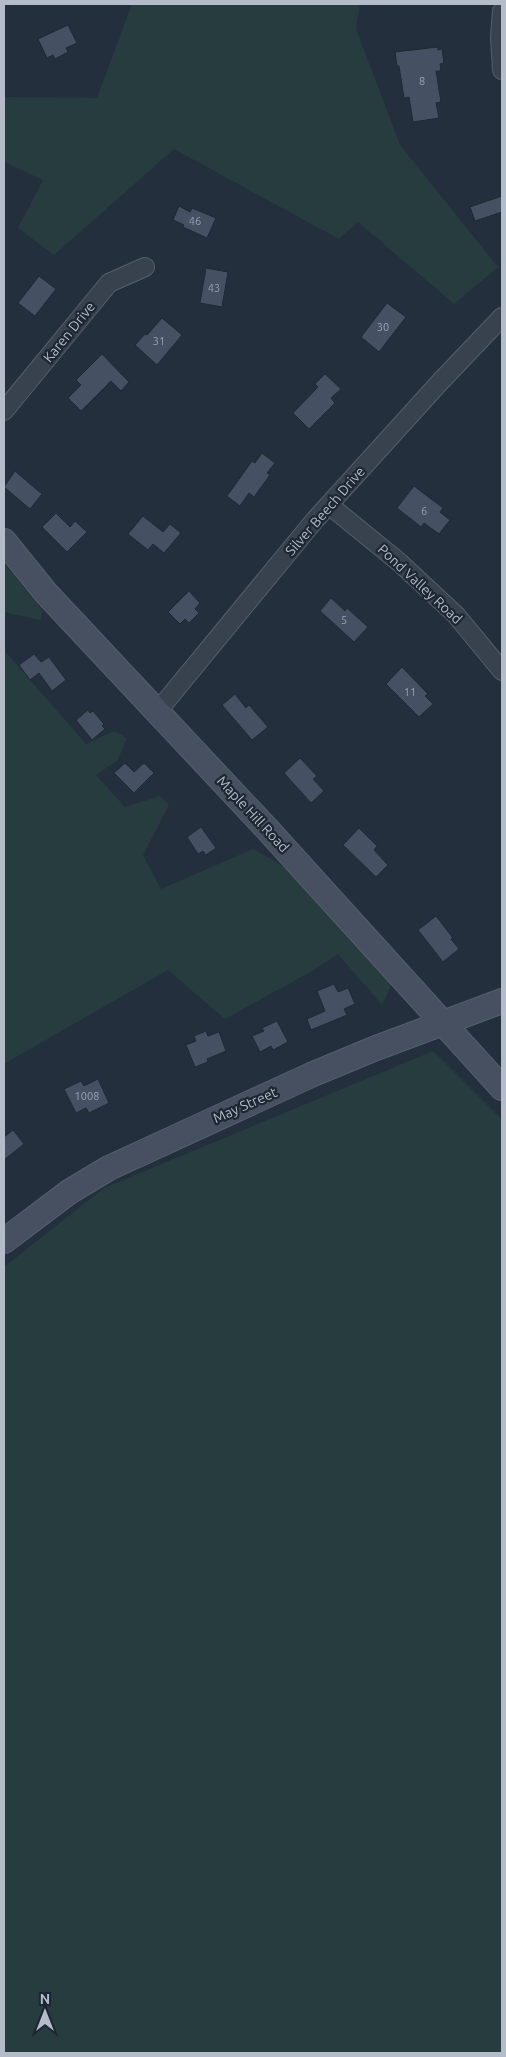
<svg xmlns="http://www.w3.org/2000/svg" width="506" height="2057" viewBox="0 0 506 2057" font-family="Ubuntu,sans-serif">
	<style>
		.green { fill: #263c3f }
		.building { fill: #455162; stroke: #1f2835 }
		.lines { fill: none; stroke-linecap: round; stroke-linejoin: round }
		.street-casing { stroke: #565f6c; stroke-width: 20 }
		.secondary-casing { stroke: #565f6c; stroke-width: 26 }
		.street { stroke: #38414e; stroke-width: 18 }
		.secondary { stroke: #465061; stroke-width: 24 }
		.labels { text-anchor: middle; stroke-width: 4.5; stroke-linejoin: round; paint-order: stroke }
		.number-label { font-size: 11px; fill: #98a1af }
		.street-label { font-size: 14px; fill: #b4bcc9; stroke: #1d2633 }
	</style>
	<rect width="100%" height="100%" fill="#242f3e"/>
	<path class="green" d="M132 4H360L356 29 400 145 498 267 454 304 358 222 339 239 174 149 54 255 18 228 43 180 4 162V97L97 98Z
		M4 563 43 611 40 620 4 612Z
		M4 650 86 744 114 731 127 738 118 760 96 775 125 807 160 796 169 805 143 855 161 889 253 849 283 866 392 984 382 1005 338 954 312 971 225 1019 168 970 4 1064Z
		M433 1051 502 1120V2053H4V1267L104 1188Z"/>
	<path class="building" d="M68 25 77 43 66 48 68 52 55 59 53 55 47 58 38 39Z
		M438 47V50L442 49 444 63 440 64 441 71H436L441 102 436 103 439 118 413 122 409 97 404 98 399 66H397L395 52Z
		M502 196V212L475 221 470 207Z
		M179 206 190 212 192 208 216 218 207 238 183 227 184 225 173 220Z
		M206 268 228 272 222 307 200 303Z
		M39 276 56 289 35 316 18 303Z
		M387 303 406 317 379 352 361 337Z
		M162 318 182 335 157 365 135 345 145 334 147 335Z
		M102 354 129 382 121 391 111 381 81 411 68 398 81 385 76 380Z
		M325 374 341 389 331 398 335 403 309 429 293 413 318 387 315 384Z
		M262 453 275 463 267 473 270 475 254 497 249 493 240 506 227 496 252 461 255 463Z
		M15 471 42 494 30 509 4 487Z
		M414 486 443 508 440 512 450 520 439 534 424 523 421 527 397 508Z
		M56 513 70 527 75 521 87 532 67 552 42 527Z
		M143 516 163 532 170 524 181 533 164 553 153 544 148 550 128 534Z
		M189 591 200 603 195 609 199 613 189 623 185 619 180 624 168 612Z
		M331 598 345 611 347 608 368 627 354 642 320 611Z
		M34 654 41 662 49 657 66 680 52 691 39 673 30 680 19 665Z
		M402 667 428 694 425 696 433 704 419 717 386 684Z
		M235 694 246 708 249 705 268 727 252 740 222 705Z
		M88 710 90 713 93 711 104 724 102 726 105 729 92 740 76 720Z
		M300 758 317 776 313 779 324 791 311 803 284 773Z
		M125 763 134 772 144 763 154 773 134 793 114 773Z
		M201 827 216 848 206 855 203 851 198 854 187 837Z
		M359 828 377 846 374 850 388 865 376 877 343 845Z
		M436 916 453 938 451 939 459 949 443 962 418 930Z
		M334 984 338 992 348 988 355 1004 344 1009 347 1015 311 1030 307 1019 325 1011 317 991Z
		M277 1021 288 1042 273 1050 271 1046 260 1052 252 1036 264 1031 262 1028Z
		M206 1031 208 1036 219 1032 226 1051 207 1059 208 1062 195 1067 186 1045 196 1041 194 1036Z
		M98 1079 109 1103 89 1113 86 1108 76 1113 64 1089 81 1081 84 1086Z
		M13 1130 24 1144 4 1160V1137Z"/>
	<g class="lines">
		<defs>
			<path id="street" d="M502 11 500 37 502 70
				M4 411 109 283 145 267
				M329 505 399 562 456 615 502 671
				M157 712 314 521 440 382 502 317"/>
			<path id="secondary" d="M4 541 46 593 268 830 502 1088
				M4 1241 69 1192 109 1168 311 1075 376 1048 502 1001"/>
		</defs>
		<use href="#street" class="street-casing"/>
		<use href="#secondary" class="secondary-casing"/>
		<use href="#street" class="street"/>
		<use href="#secondary" class="secondary"/>
	</g>
	<g class="labels">
		<g class="number-label">
			<text x="422" y="85">8</text>
			<text x="195" y="225">46</text>
			<text x="214" y="292">43</text>
			<text x="383" y="331">30</text>
			<text x="159" y="345">31</text>
			<text x="424" y="515">6</text>
			<text x="344" y="624">5</text>
			<text x="410" y="696">11</text>
			<text x="87" y="1100">1008</text>
		</g>
		<g class="street-label">
			<text transform="translate(69 332) rotate(-51)" y="5">Karen Drive</text>
			<text transform="translate(325 511) rotate(-49)" y="5">Silver Beech Drive</text>
			<text transform="translate(420 584) rotate(43)" y="5">Pond Valley Road</text>
			<text transform="translate(253 814) rotate(47)" y="5">Maple Hill Road</text>
			<text transform="translate(245 1105) rotate(-24)" y="5">May Street</text>
		</g>
	</g>
	<rect width="506" height="2057" fill="none" stroke="#b4bcc9" stroke-width="10"/>
	<g transform="translate(45 2012)" stroke="#1d2633" stroke-width="4" paint-order="stroke">
	<path d="M0-4L9 19L0 12L-9 19Z" fill="#b4bcc9"/>
	<text y="-8" font-size="14" font-weight="bold" text-anchor="middle" fill="#b4bcc9">N</text>
	</g>
</svg>
